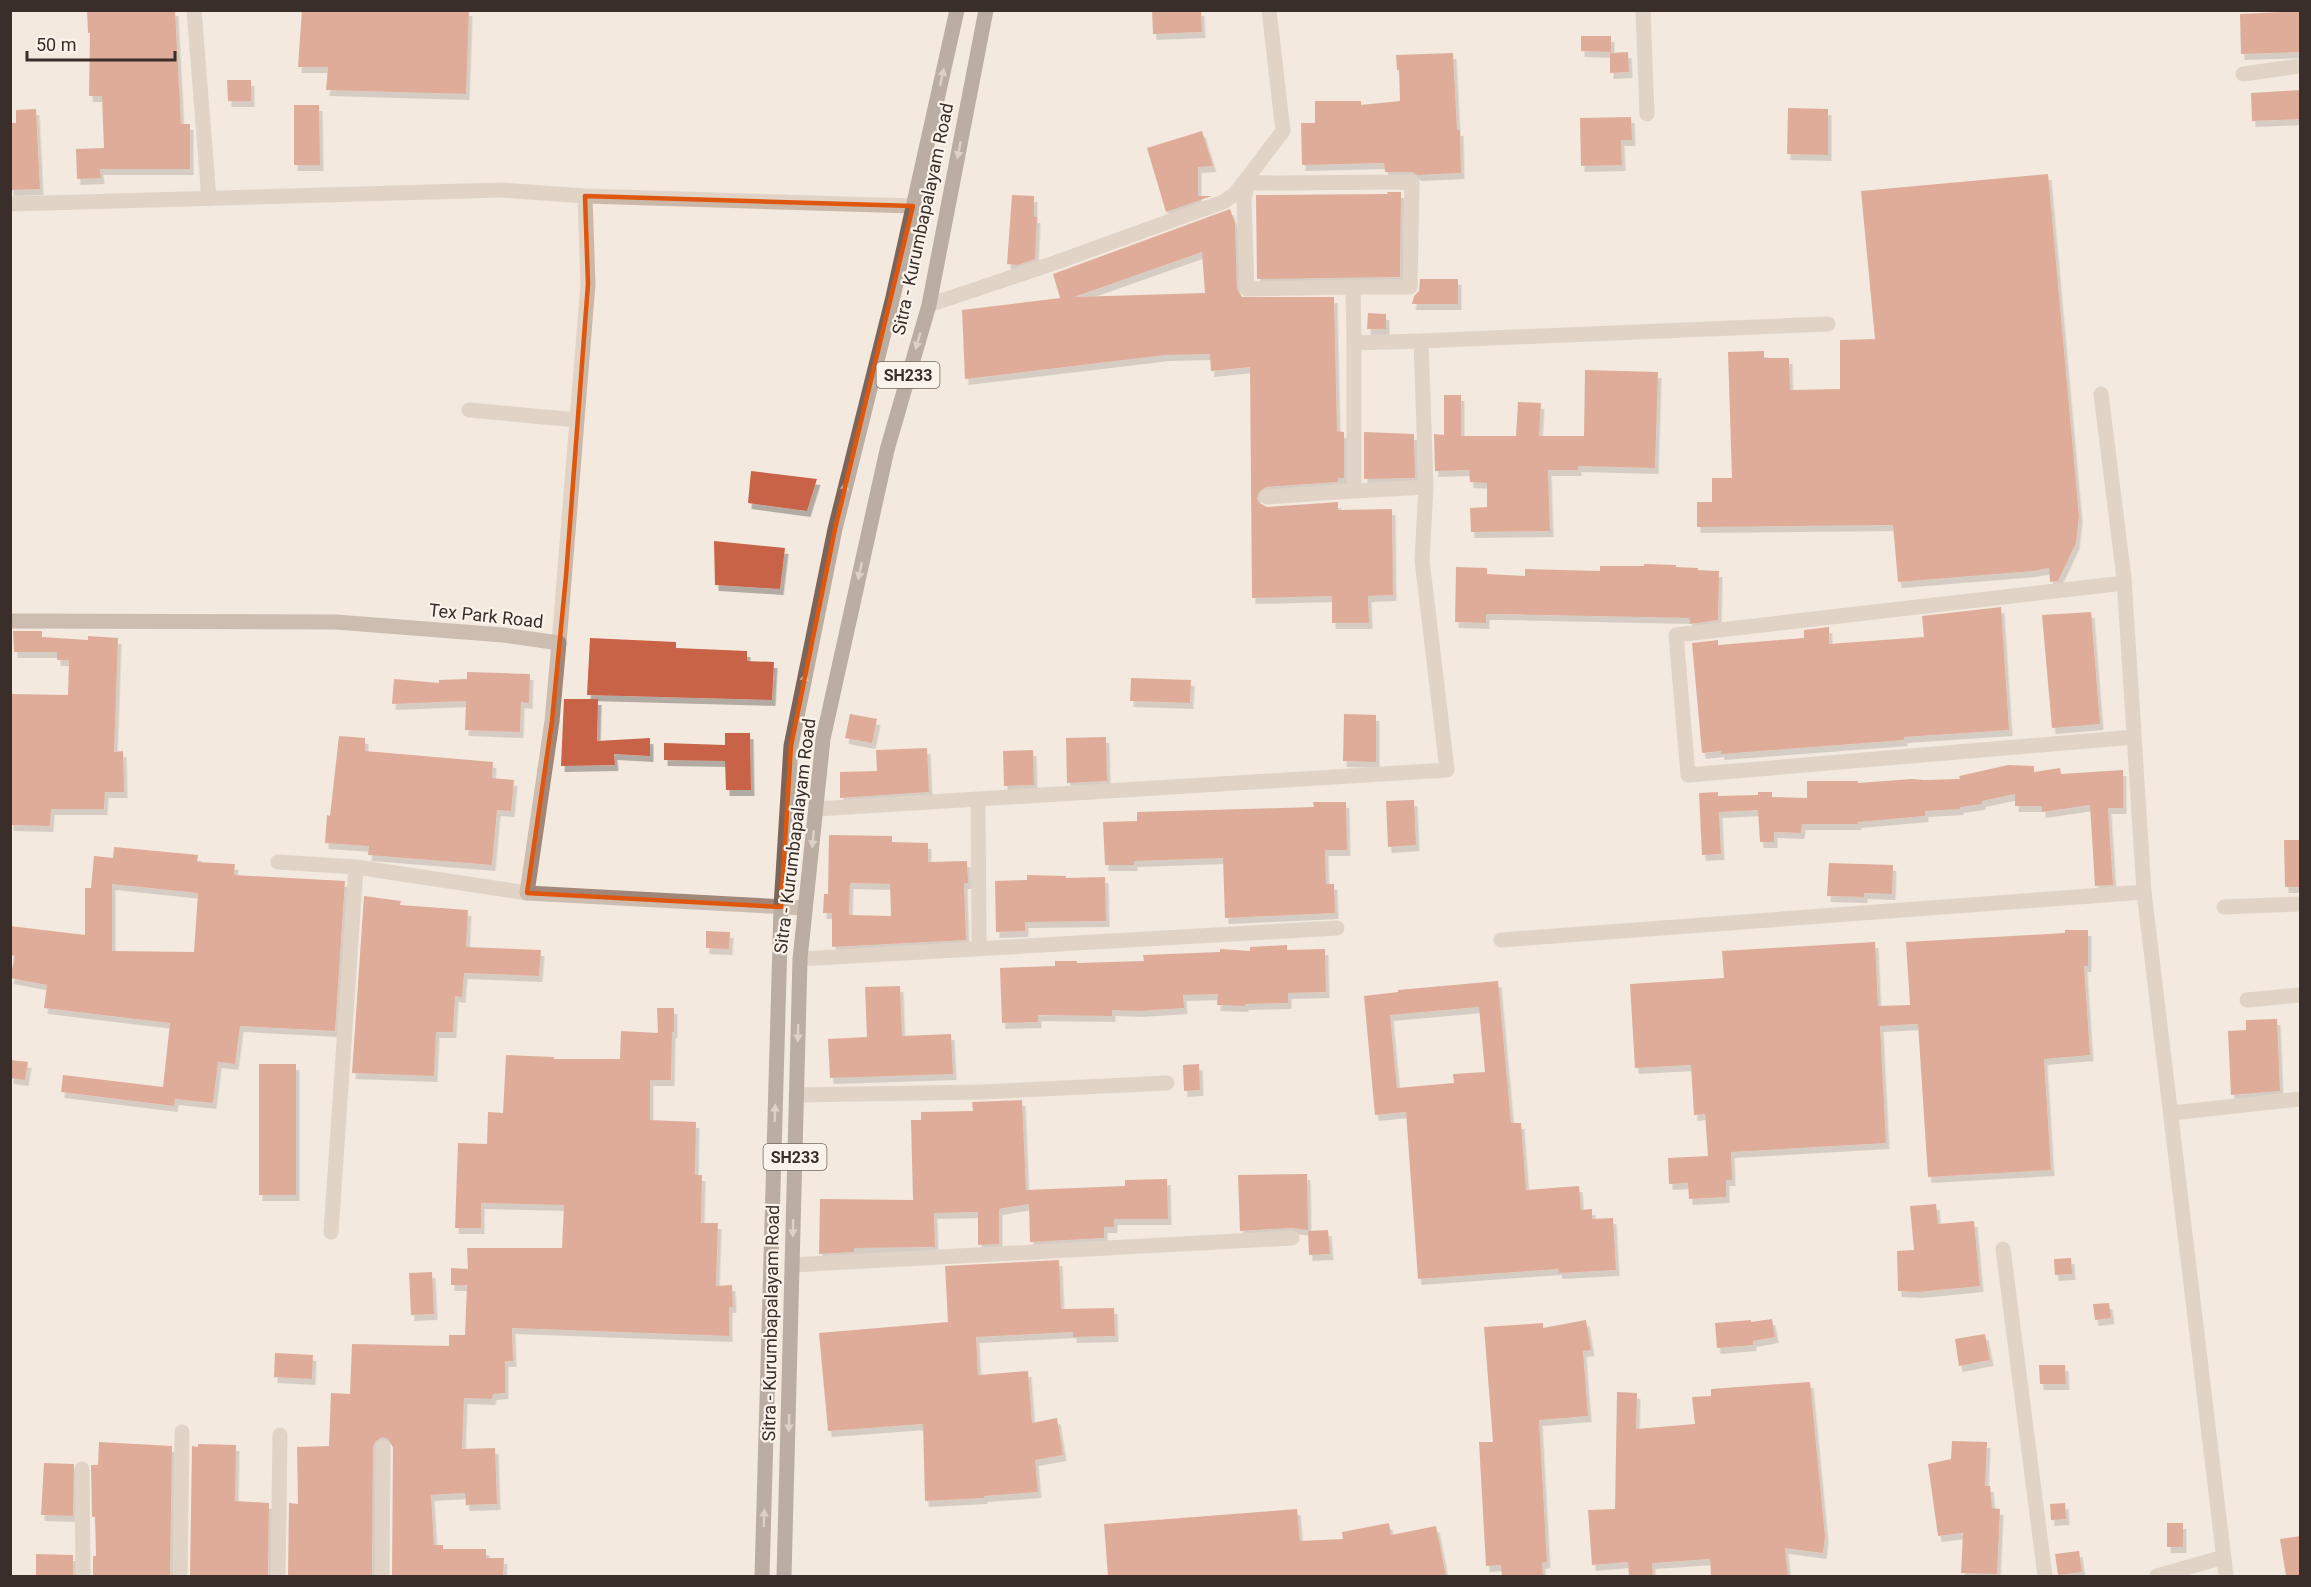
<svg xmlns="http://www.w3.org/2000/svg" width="2311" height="1587" viewBox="0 0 2311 1587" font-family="Roboto,sans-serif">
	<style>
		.building { fill: #c86447; fill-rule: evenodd; filter: url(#shadow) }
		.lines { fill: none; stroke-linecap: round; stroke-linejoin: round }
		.street { stroke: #ccb8a9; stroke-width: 15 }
		.secondary { stroke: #a0877a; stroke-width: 15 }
		.primary { stroke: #7b655a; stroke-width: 15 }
		.oneway { fill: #c1b3aa }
		.marked { fill: none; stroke: #df570d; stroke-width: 4.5; stroke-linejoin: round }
		.labels { text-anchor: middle; stroke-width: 4.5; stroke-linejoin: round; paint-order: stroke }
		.shield { fill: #faf3eb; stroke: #736963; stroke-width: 1.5 }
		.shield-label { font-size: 16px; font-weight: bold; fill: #392e29 }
		.street-label { font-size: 18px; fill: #392e29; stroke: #faf3eb }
	</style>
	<defs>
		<filter id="shadow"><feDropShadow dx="3.5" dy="6" stdDeviation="0" flood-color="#0004"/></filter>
	</defs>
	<rect width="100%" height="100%" fill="#f3e9de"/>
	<path class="building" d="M87 10H175L181 124H190V169H100L101 178 77 179 76 149 104 148 102 96H89L90 33H88Z
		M302 10H469L466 94 326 90 328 67H298Z
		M1152 10H1201L1202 32 1153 34Z
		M2301 11V52L2241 54 2240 14Z
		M1581 36H1611V52L1581 51Z
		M1628 52 1629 72 1610 73V53Z
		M1453 53 1457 130H1460L1461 173 1418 175 1412 172H1385L1384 163 1302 165 1301 123H1315V101H1361V105L1400 101 1399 70H1397L1396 55Z
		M227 80H251V101H228Z
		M2301 90V119L2252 121 2251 93Z
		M294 105H319L320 165H294Z
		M1788 108 1828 109V155L1787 154Z
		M36 109 40 189 10 190V123H16V110Z
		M1631 117 1632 140H1621L1622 165 1581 166 1580 118Z
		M1202 131 1213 166 1198 167V196H1212L1166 212 1147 148Z
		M2048 174 2079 516 2076 543 2058 581 2050 582 2049 568 2033 571 1898 582 1893 525 1697 527V502H1712V478H1732L1728 352 1764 351V358H1789L1790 390 1840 389V340L1875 339 1861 191Z
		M1387 192H1401L1400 277 1257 279 1256 195 1388 194Z
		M1012 195 1034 196V217H1037L1035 259 1018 265 1007 264Z
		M1230 209 1235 223 1237 289 1242 297H1334L1337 431 1344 432V478H1338V482L1266 487 1259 492 1257 498 1259 503 1267 507 1338 502V510L1392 509 1393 595 1368 596 1369 623H1332V596L1252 598 1250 367 1211 371 1210 354 1166 355 965 379 962 310 1060 298 1053 274ZM1202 252 1205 293 1074 297Z
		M1420 279H1458V304H1412L1414 296 1419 291Z
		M1368 313 1386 314V329H1367Z
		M1585 370 1658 372 1655 468 1578 466V470H1548L1550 531 1471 532 1470 508 1487 507V483L1470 482 1469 470 1435 471 1434 434 1444 435V395H1461V436H1516L1518 402 1541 403 1539 436H1584Z
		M1364 432 1414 434 1415 478 1364 479Z
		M751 471 817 479 807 511 748 503Z
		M714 541 785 548 780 589 715 585Z
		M1644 564 1676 565V567L1698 568V570L1719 571 1718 620 1690 624 1689 618 1500 614H1486V623L1455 622 1456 567 1487 568V574L1525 576V569L1600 571V566H1644Z
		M2001 607 2009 730 1904 737V740L1721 754V751L1702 753 1692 643 1718 640V645L1804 638V630L1829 627V644L1924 637 1922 616Z
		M2091 612 2100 724 2052 728 2042 615Z
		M13 631H42V637L88 640V636L118 638 114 752 123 751 124 792H105L104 809H51L50 826 10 825V694L68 695 69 660H57V652H14Z
		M590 638 676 642V648L747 651V661L774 662 772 700 587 695Z
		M467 672 530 674 529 703 521 702 520 732 465 730 466 701 392 704 394 679 439 683V680L467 679Z
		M1131 678 1191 680 1190 703 1130 701Z
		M564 699H598L597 741 650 738V756L614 754 615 765 561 766Z
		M850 714 877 719 872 743 845 738Z
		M1344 714 1376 715V762L1343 761Z
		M725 733H750L751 790H726L725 761 664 760V743L725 745Z
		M339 736 365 738V751L493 762 492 778 514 780 511 811 497 810 492 865 368 855 369 846 325 843 327 815 330 816Z
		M1106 737 1107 781 1067 783 1066 738Z
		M927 748 929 792 840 798V772L877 771 876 750Z
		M1033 750 1034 785 1004 786 1003 751Z
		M2008 765 2034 766V772L2060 768 2061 774 2123 770V808H2108L2113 885 2095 886 2090 805 2042 812V806H2015V794L1982 801V804L1960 807V809L1925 811V816L1858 822V824H1802L1801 833 1774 832V842H1760L1758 810 1719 812 1721 854 1702 855 1699 793 1718 792V796L1758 795V792H1772V797L1807 798V781H1858V783L1912 779 1924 780 1960 779 1959 776Z
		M1414 800 1416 845 1388 847 1386 801Z
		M1313 802H1346L1347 850H1325L1326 884H1334L1335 913 1225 918 1223 858 1134 861V865H1105L1103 822 1137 821V812L1314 807Z
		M829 835 892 836V842L928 843V862L967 861 968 883H964L966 940 832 947V913H823L824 894H828ZM850 883 890 884 891 916 849 915Z
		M2284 840H2301V887H2285Z
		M114 847 198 855 197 862 235 864 234 875 345 881 335 1031 240 1026 235 1064 218 1062 213 1103 175 1099 174 1106 61 1092 63 1075 163 1087 170 1023 44 1008 47 985 10 978 15 956 10 955V926L85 935V888H91L94 856 113 858ZM112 884 198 893 194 952 112 951Z
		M1829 863 1893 865 1892 894 1864 893V897L1827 896Z
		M1027 875 1066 876V878L1105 877 1106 921 1025 922V931L996 932 995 881 1027 880Z
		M364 896 401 901 400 905 468 910 466 947 541 950 539 976 464 973 462 997 455 996 453 1032H436L434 1076 352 1073Z
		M2065 930H2088V966H2084L2090 1055 2044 1059 2051 1170 1928 1177 1918 1024 1880 1026 1886 1143 1731 1152 1732 1180H1726V1197L1689 1199 1688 1183 1669 1184 1668 1158 1708 1156 1705 1114 1694 1115 1691 1065 1635 1068 1630 984 1724 978 1722 951 1875 942 1878 1006 1910 1005 1906 942 2065 933Z
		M706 931 730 932 729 949 706 948Z
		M1287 945V950L1325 949 1326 992 1288 993V1003L1245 1004V1006L1217 1005 1218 994 1183 995 1184 1008 1139 1011 1112 1010V1016L1038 1015V1022L1002 1023 1000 968 1055 966V961H1077V963L1144 961 1143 955 1220 952V949L1250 951V947Z
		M1498 981 1511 1123H1521L1526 1190 1579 1186 1581 1210 1592 1209V1219L1613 1218 1616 1270 1559 1273 1558 1269 1418 1279 1406 1112 1375 1115 1364 996 1398 992V990ZM1479 1007 1485 1072 1453 1074 1454 1083 1397 1088 1390 1015Z
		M900 986 902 1036 951 1034 953 1074 830 1078 828 1039 867 1037 865 987Z
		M657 1008H674V1032H672L671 1080H650V1120L696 1122 695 1175H702L701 1223H718L716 1286 732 1285 733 1307H729V1336L512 1328 513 1361H505V1393L493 1394 492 1399 464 1398 462 1449 495 1448 497 1504 466 1505 465 1493 431 1495 434 1545H443V1549H486V1558H504L503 1576H392L393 1447 388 1439 382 1437 375 1442 373 1447 372 1576H288L289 1503 298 1504 297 1447 329 1446 331 1393 350 1394 352 1344 449 1346V1335H465L467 1285H451V1268L468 1269 467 1248H562L564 1205 481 1203V1228H455L458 1143 487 1144 488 1112 503 1113 506 1055 554 1057V1059H620L621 1031 658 1033Z
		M2277 1019 2280 1091 2231 1095 2228 1031 2246 1030V1020Z
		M10 1060 28 1062 25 1080 10 1078Z
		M259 1064H296V1195H259Z
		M1199 1064 1200 1090 1184 1091 1183 1065Z
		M1022 1100 1026 1190 1125 1186V1180L1167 1179 1168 1219H1114V1227H1104V1238L1030 1242 1029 1204 999 1209V1244L978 1245V1212L934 1213 935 1247 854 1248V1252L819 1254 820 1199 913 1200 911 1120H921V1112L973 1111 972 1102Z
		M1307 1174 1308 1230 1291 1228 1240 1231 1238 1175Z
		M1936 1204 1938 1224 1974 1221 1980 1286 1918 1292 1898 1291 1897 1251 1914 1250 1910 1206Z
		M1328 1230 1330 1254 1309 1255 1308 1231Z
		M2071 1258 2072 1274 2055 1275 2054 1259Z
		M1059 1260 1061 1309 1114 1308 1115 1336 1073 1337V1332L976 1337 978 1375 1028 1371 1032 1423 1057 1418 1063 1455 1035 1460 1038 1492 984 1496V1498L925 1501 923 1424 828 1431 819 1333 948 1322 945 1266Z
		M432 1272 434 1314 411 1315 409 1273Z
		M2109 1303 2111 1318 2095 1320 2093 1304Z
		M1772 1319 1775 1337 1753 1341V1345L1717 1348 1715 1323 1751 1320V1322Z
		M1586 1320 1591 1350 1583 1351 1588 1416 1539 1420 1547 1562 1542 1563 1543 1576H1502L1501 1565 1486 1566 1479 1442H1493L1484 1327 1543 1323V1328Z
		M1985 1334 1990 1360 1959 1366 1955 1339Z
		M275 1353 313 1355 312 1379 274 1377Z
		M2039 1365H2065L2066 1384H2040Z
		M1810 1382 1825 1536 1823 1553 1785 1548 1788 1576H1711L1710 1559 1652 1563 1653 1576H1629L1628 1562 1592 1565 1588 1510 1615 1509 1617 1392 1637 1393 1636 1429 1695 1424 1692 1397 1711 1396V1389Z
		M1952 1441 1987 1442 1985 1486H1990L1992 1508 2000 1509 1997 1574 1961 1573 1963 1533 1938 1536 1928 1464 1951 1459Z
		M99 1442 172 1446 170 1576H93V1556H96L95 1517H92L91 1465H98Z
		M198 1444 236 1445 235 1501 269 1503 268 1576H190L192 1446 198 1447Z
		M44 1463 74 1464 73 1516 41 1515Z
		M2065 1503 2066 1519 2051 1520 2050 1504Z
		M1297 1509 1300 1541 1343 1539 1342 1532 1389 1523 1391 1535 1436 1526 1446 1576H1108L1104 1524Z
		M2167 1523H2183V1547H2167Z
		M2301 1536V1576H2286L2280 1539Z
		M2079 1551 2082 1572 2058 1575 2055 1554Z
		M36 1554 73 1555V1576H36Z"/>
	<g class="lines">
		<path class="street" d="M194 10 209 199
			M1643 10 1647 114
			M2243 74 2300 66
			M10 204 501 190 585 196 913 206
			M1353 287H1410L1412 182 1250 183 1247 185 1244 200 1247 289 1353 287 1354 343 1421 341
			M929 305 1057 262 1223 202 1235 194 1283 131 1269 10
			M2101 394 2124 578 2144 892 2226 1576
			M469 410 577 420
			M1354 491 1426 487
			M1267 497 1354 491V343
			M2124 583 1676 635 1688 775 2134 737
			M559 643 588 284 585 196
			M978 799 979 948
			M816 809 1447 770 1422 560 1426 487 1421 341 1828 324
			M278 862 356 867
			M2224 907 2300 904
			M1501 940 2144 892
			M800 959 1337 928
			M2247 1000 2300 995
			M796 1095 982 1092 1167 1083
			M2172 1113 2300 1099
			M331 1232 356 867 527 893
			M2003 1249 2045 1576
			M792 1265 1292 1238
			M82 1469 83 1576
			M180 1576 182 1432
			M278 1576 280 1435
			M382 1576 383 1447
			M2157 1576 2224 1557"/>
		<path class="secondary" d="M10 621 336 622 503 635 559 643 552 721 527 893 805 908"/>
		<path class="primary" d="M762 1576 781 907 791 746 835 529 893 297 957 10
			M784 1576 800 959 823 739 887 450 929 305 986 10"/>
	</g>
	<defs><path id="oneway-solid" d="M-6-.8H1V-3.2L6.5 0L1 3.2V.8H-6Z" transform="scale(1.5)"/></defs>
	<g class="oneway">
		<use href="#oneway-solid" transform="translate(942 77) rotate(-77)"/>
		<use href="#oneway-solid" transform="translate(959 150) rotate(101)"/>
		<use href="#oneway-solid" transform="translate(918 341) rotate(106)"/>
		<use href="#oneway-solid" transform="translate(844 491) rotate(-76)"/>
		<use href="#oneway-solid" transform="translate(860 571) rotate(102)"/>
		<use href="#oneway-solid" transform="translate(804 682) rotate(-79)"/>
		<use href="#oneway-solid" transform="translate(813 839) rotate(96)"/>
		<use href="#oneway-solid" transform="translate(798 1033) rotate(91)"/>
		<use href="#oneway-solid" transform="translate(775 1113) rotate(-88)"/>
		<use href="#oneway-solid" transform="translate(793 1228) rotate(91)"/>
		<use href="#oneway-solid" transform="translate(789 1423) rotate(91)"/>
		<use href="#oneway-solid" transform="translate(764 1518) rotate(-88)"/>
	</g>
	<path d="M0 0H2311V1587H0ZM585 196 913 206 835 529 791 746 781 907 527 893 552 721 566 576 588 284Z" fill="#f3e9de" fill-opacity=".55" fill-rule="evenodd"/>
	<path class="marked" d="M585 196 913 206 835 529 791 746 781 907 527 893 552 721 566 576 588 284Z"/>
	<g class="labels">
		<g class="shield">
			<rect x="876.5" y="362" width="63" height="26" rx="4.5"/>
			<rect x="763.5" y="1144" width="63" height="26" rx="4.5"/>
		</g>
		<g class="shield-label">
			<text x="908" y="381">SH233</text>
			<text x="795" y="1163">SH233</text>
		</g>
		<g class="street-label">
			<text transform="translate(923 219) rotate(-78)" y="6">Sitra - Kurumbapalayam Road</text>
			<text transform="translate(486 616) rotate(6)" y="6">Tex Park Road</text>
			<text transform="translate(795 836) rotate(-83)" y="6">Sitra - Kurumbapalayam Road</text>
			<text transform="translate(771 1323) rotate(-89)" y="6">Sitra - Kurumbapalayam Road</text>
		</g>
	</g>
	<rect width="2311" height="1587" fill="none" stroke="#392e29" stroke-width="24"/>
	<path d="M27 51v9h148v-9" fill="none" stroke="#392e29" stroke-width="3"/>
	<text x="36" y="51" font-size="18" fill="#392e29" stroke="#faf3eb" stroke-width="4.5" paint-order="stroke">50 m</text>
</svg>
